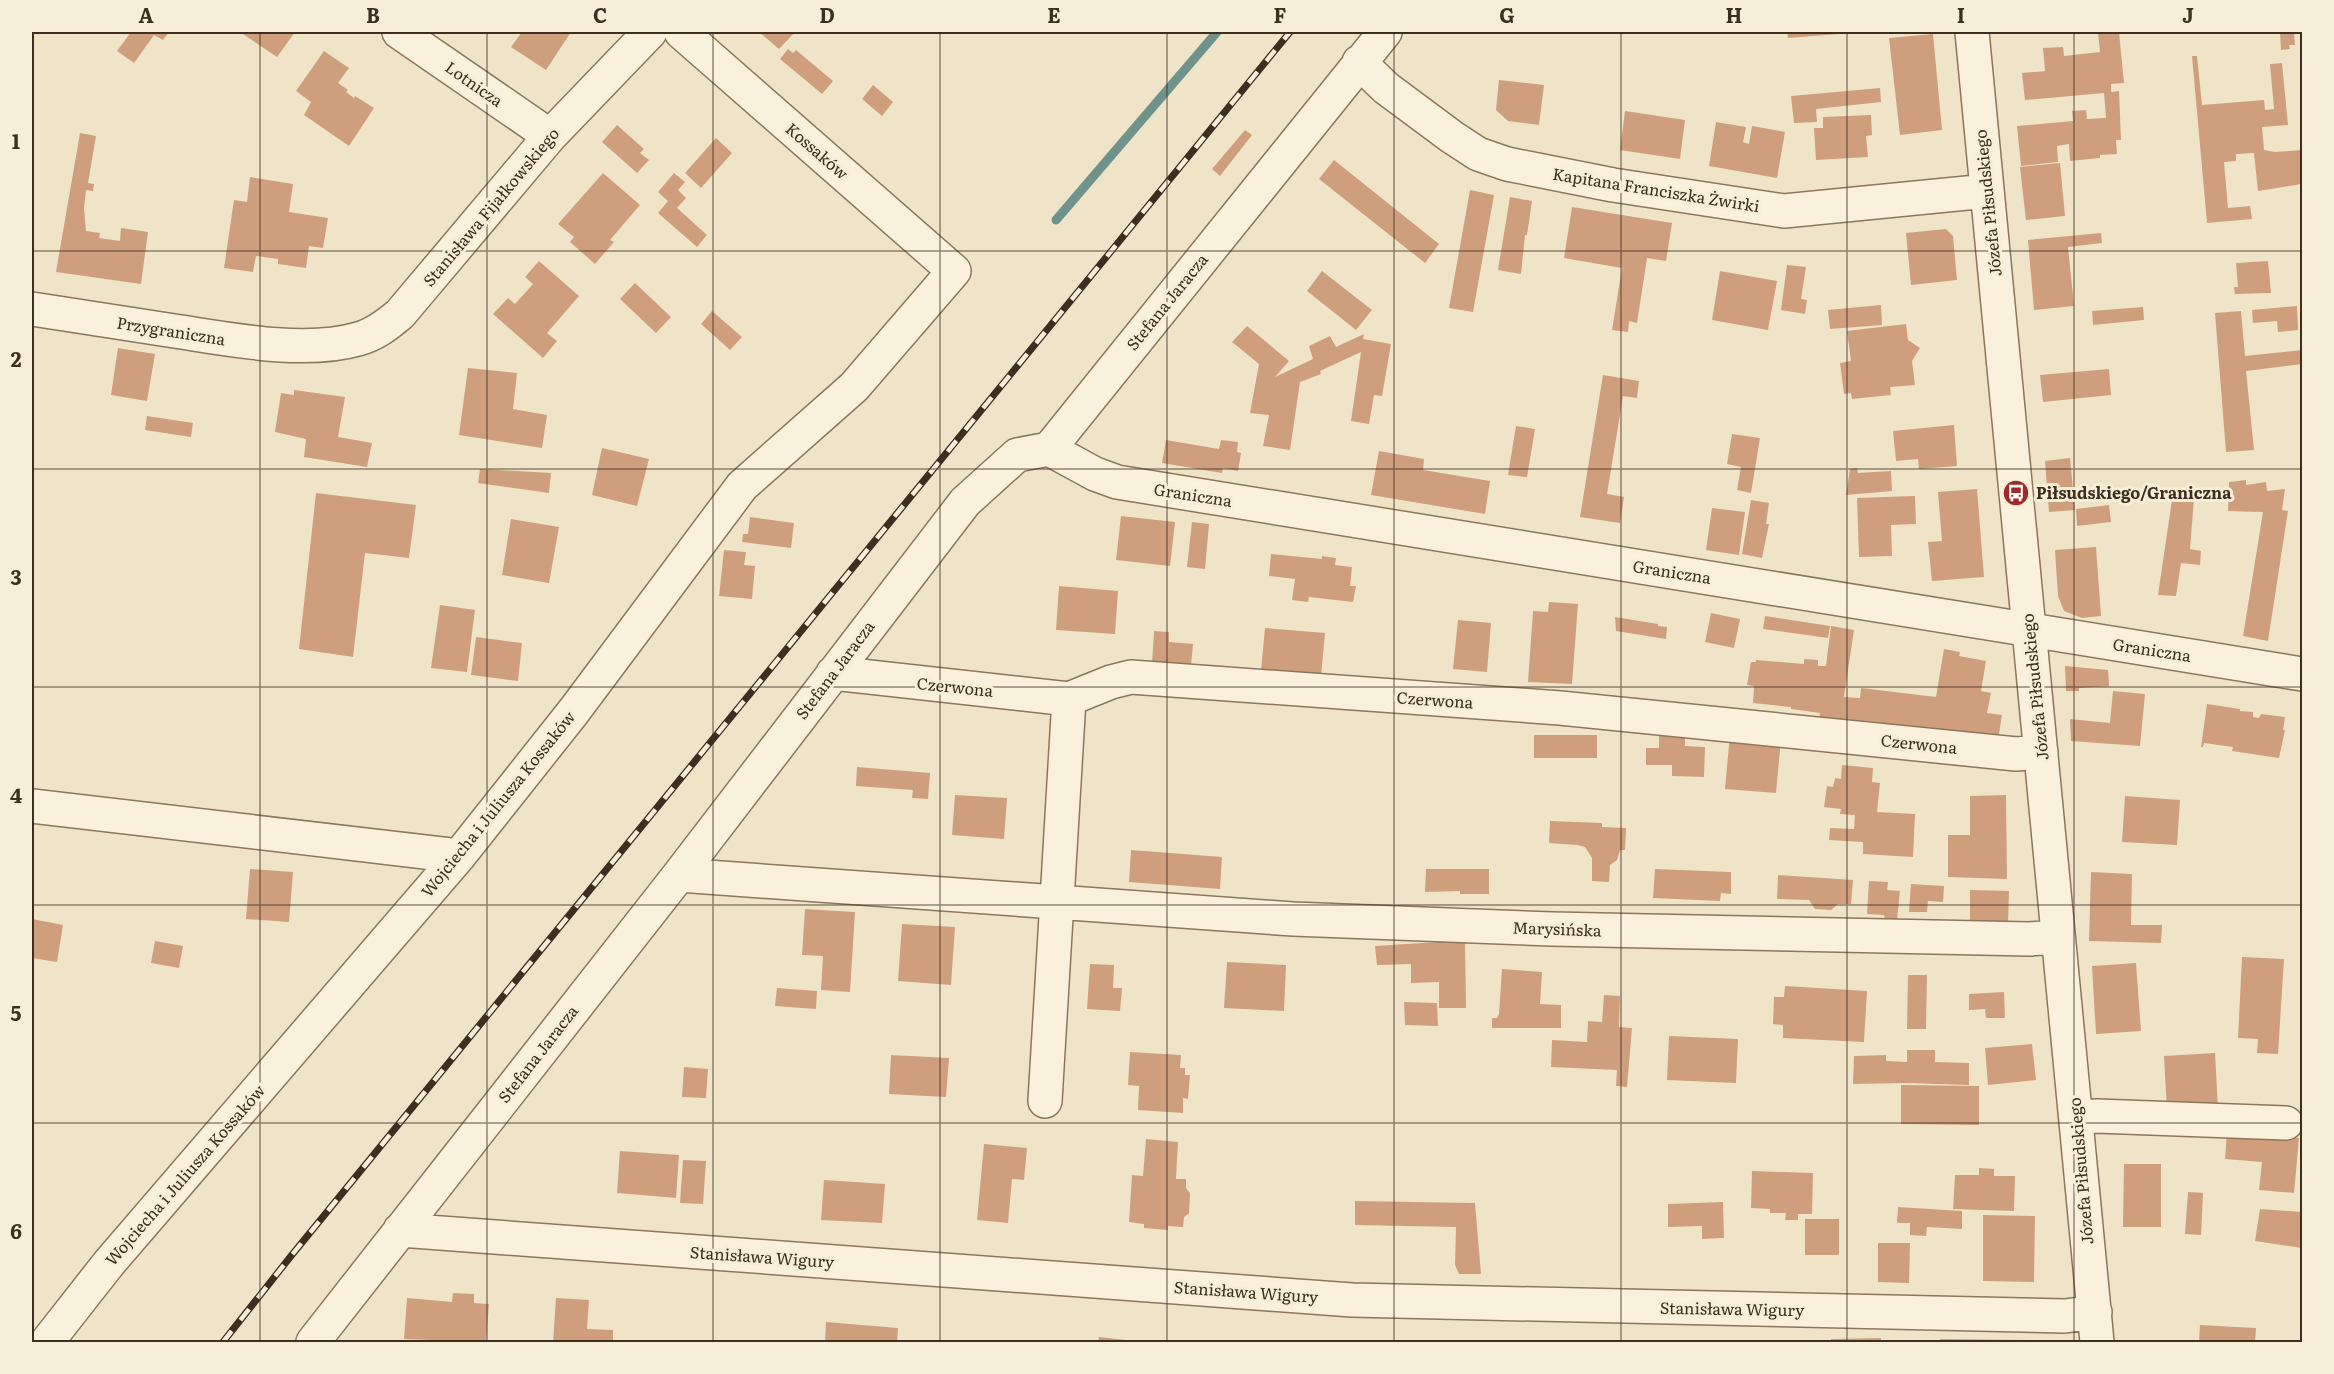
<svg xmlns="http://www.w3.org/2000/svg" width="2334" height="1374" viewBox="0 0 2334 1374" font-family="Literata,serif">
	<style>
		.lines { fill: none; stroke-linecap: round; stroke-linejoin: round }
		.stream { stroke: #6f938a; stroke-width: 9 }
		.building { fill: #cf9f7d }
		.minor-casing { stroke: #8d765c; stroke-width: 36 }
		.minor { stroke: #faf1dc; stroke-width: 33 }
		.rail-casing { stroke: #3d2e20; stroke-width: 7 }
		.rail { stroke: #f7eed8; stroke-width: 4.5; stroke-dasharray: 14; stroke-linecap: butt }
		.grid { fill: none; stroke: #3d2e20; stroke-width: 1.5; stroke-opacity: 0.55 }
		.labels { text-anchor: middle; stroke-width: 6; stroke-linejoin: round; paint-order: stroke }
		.street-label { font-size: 16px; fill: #3d2e20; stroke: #f7eed8 }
		.poi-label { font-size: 16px; font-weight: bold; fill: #3d2e20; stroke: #f7eed8; text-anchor: start }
		.neatline { fill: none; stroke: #3d2e20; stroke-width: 2 }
		.grid-label { font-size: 20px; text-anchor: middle; font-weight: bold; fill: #3d2e20 }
	</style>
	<rect width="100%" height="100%" fill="#f0e4c8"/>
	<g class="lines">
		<path class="stream" d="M1056 220 1217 32"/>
	</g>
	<path class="building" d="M131 32H169L163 40 154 35 134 63 117 51Z
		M240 32H295L277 57Z
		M522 32H571L546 70 511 47Z
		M759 32H795L779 49Z
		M1787 32H1851V33L1788 38Z
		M2098 32H2119L2124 83 2111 84V92L2119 91 2121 140H2116L2117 154 2100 155V158L2070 161 2069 144 2057 146 2058 162 2021 166 2017 126 2073 121 2072 111 2086 110 2087 119 2106 118 2104 93 2025 100 2022 73 2045 71 2043 48 2063 47 2064 56 2100 52Z
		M2280 32H2294L2295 45H2289L2290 49 2281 50Z
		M1933 34 1942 130 1900 135 1889 38Z
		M788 49 793 53 796 50 833 81 822 94 780 59Z
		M324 51 349 68 338 83 348 90 346 92 354 98 355 96 374 108 349 146 304 115 311 102 296 91Z
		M2192 56H2197L2202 105 2264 100 2265 110 2274 109 2270 64 2282 63 2288 125 2262 127 2264 150 2275 152 2302 150V184L2258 191 2254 153 2236 154V161L2224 162 2228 208 2250 206 2252 219 2207 223Z
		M1499 80 1544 85 1539 125 1508 121 1496 110Z
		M873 85 893 102 882 116 862 99Z
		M1880 88 1881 102 1816 109 1817 122 1794 123 1791 96Z
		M1625 111 1685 120 1680 159 1620 150Z
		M1871 115 1872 135 1866 136 1868 157 1816 160 1814 128H1823V117Z
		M1716 122 1746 127 1743 142 1749 144 1752 126 1785 132 1777 178 1709 166Z
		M617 125 644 149 640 153 649 160 637 173 602 142Z
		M1245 130 1252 135 1220 176 1212 169Z
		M80 133 96 136 88 183 94 184 93 191 86 190 84 208 86 231 100 233 99 238 120 241 121 228 148 232 141 284 56 272Z
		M716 138 732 153 701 188 685 173Z
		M1334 160 1439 244 1425 263 1319 179Z
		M2060 163 2065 216 2026 220 2020 167Z
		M603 173 640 205 610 240 614 242 595 264 570 242 574 237 558 224Z
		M674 173 685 182 678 190 686 198 677 208 707 235 697 247 658 213 668 201 658 192Z
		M250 177 293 184 289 212 328 218 323 248 309 246 306 268 278 264V259L256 256 253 272 224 268 234 200 247 202Z
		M1470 190 1494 195 1473 312 1449 308Z
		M1510 197 1532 201 1527 235H1525L1521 274 1498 270Z
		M1572 207 1672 223 1666 261 1647 258 1637 323 1629 321 1628 332 1612 330 1622 268 1564 258Z
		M1946 229 1953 236 1957 280 1911 285 1906 233Z
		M2101 233 2102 243 2068 247 2074 306 2034 310 2028 240Z
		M539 261 579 296 547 333 557 341 543 358 493 314 508 298 515 304 533 284 525 277Z
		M2268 261 2271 293 2235 294 2234 287H2238L2236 263Z
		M1787 265 1806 267 1801 299 1807 300 1805 314 1781 310Z
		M1322 271 1372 310 1356 330 1307 291Z
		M1720 271 1777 281 1768 330 1712 320Z
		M635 283 671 317 656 333 620 299Z
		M1881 305 1882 325 1830 329 1828 310Z
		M2297 306 2298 330 2278 332 2277 321 2253 323 2252 310Z
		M2143 307 2144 320 2093 325 2092 311Z
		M712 311 742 337 730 350 701 324Z
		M2241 311 2245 356 2302 350V364L2246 371 2254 450 2226 452 2215 313Z
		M1906 324 1908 340 1920 348 1912 361 1915 385 1890 387 1891 395 1852 399 1851 393 1844 394 1840 363 1851 361 1847 331Z
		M1247 326 1289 361 1275 377 1313 359 1309 346 1330 336 1336 347 1364 334 1363 339 1391 344 1382 396 1374 395 1369 424 1351 421 1361 352 1320 371 1321 374 1300 382 1290 450 1263 446 1269 415 1250 413 1259 364 1232 342Z
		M118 348 155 354 147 401 111 395Z
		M468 368 517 373 513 409 547 415 542 448 459 435Z
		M2109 369 2111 395 2043 402 2040 375Z
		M1603 375 1639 381 1637 398 1623 396 1607 494 1624 497 1620 523 1580 517Z
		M294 390 345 397 338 437 372 443 367 467 304 457 306 439 275 432 281 393 294 395Z
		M147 416 193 423 191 437 145 430Z
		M1954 425 1957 466 1919 469 1918 459 1896 461 1893 431Z
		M1516 426 1535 429 1527 477 1508 475Z
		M1732 434 1760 438 1751 493 1737 490 1741 467 1727 464Z
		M1166 440 1219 449 1221 440 1238 442 1237 452 1241 453 1238 471 1223 468 1222 473 1162 463Z
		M602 448 649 459 637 506 592 495Z
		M1379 451 1424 459 1423 470 1490 481 1485 514 1371 495Z
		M2070 458 2075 510 2049 512 2045 461Z
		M1857 468 1858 473 1891 471 1892 491 1846 495 1850 469Z
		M480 469 551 473 549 493 478 483Z
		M2246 480V485L2266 482 2267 491 2285 489 2282 510 2288 511 2268 641 2243 636 2263 512 2228 511 2229 482Z
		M1977 489 1984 577 1932 581 1928 542 1942 541 1938 492Z
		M316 493 416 505 409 558 365 553 353 657 299 649Z
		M1915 496 1916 524 1891 525 1892 556 1859 557 1857 498Z
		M2194 498 2190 549 2201 551 2200 565 2181 563 2176 596 2158 595 2172 500Z
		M1751 500 1769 503 1766 524H1769L1762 558 1742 554Z
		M2109 505 2111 522 2077 526 2076 509Z
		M1712 508 1745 512 1739 555 1706 550Z
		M1121 516 1175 522 1170 566 1116 560Z
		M750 517 794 523 791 548 742 542 743 534H748Z
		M511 519 559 527 549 583 502 575Z
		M1192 522 1209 524 1205 569 1187 567Z
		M2096 547 2101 616 2082 618 2064 611 2058 596 2055 550Z
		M724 550 746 552 744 565 755 566 752 599 719 596Z
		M1271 554 1322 559V556L1336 558 1335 565 1352 567 1350 586H1356L1353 602 1309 597 1308 602 1292 600 1295 579 1269 576Z
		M1059 586 1118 591 1115 634 1056 630Z
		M1549 602 1578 604 1572 684 1528 682 1533 611 1548 612Z
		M440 605 475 610 467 672 431 668Z
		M1711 613 1740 619 1734 648 1705 642Z
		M1765 616 1830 626 1828 638 1763 629Z
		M1615 617 1658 624V626L1667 627 1666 639 1616 631Z
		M1458 620 1491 623 1487 672 1453 669Z
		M1831 626 1854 630 1844 697 1860 698 1861 688 1936 697 1944 649 1960 652 1959 656 1986 661 1981 691 1991 693 1987 713 2002 715 1998 740 1868 721 1819 720 1820 713 1791 709V707L1753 703 1754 686 1747 685 1751 662H1756V660L1804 664V659L1818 660V666H1826Z
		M1265 628 1325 633 1321 676 1261 671Z
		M1154 631 1169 632V642L1193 644 1191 666 1152 664Z
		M476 637 522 643 518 681 471 675Z
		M2065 666 2108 670 2109 686 2079 688V691H2066Z
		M2113 691 2145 694 2140 746 2071 741 2070 719 2110 723Z
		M2207 704 2240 709V711L2253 712V717L2259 718 2261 714 2285 717 2283 730H2285L2279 758 2232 751 2233 747 2204 743 2203 747H2201Z
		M1659 728 1685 730V746L1705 747 1704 777 1672 776V765H1646V748H1659Z
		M1730 734 1781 739 1776 793 1725 789Z
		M1534 735H1597V758H1534Z
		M1842 765 1873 768 1872 782 1880 783 1877 812 1915 814 1913 857 1863 854V842L1829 840 1830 828 1854 829 1855 815 1840 814 1841 809 1824 807 1827 786 1833 787 1835 778 1841 779Z
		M857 767 930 773 928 799 912 798 913 790 856 786Z
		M955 795 1007 798 1004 839 952 835Z
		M2006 795 2007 879 1948 877V835H1970V796Z
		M2125 796 2180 800 2177 845 2122 842Z
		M1550 821 1602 823V827L1626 828 1625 850H1620L1617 860 1610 865 1609 882 1592 881V858L1585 847 1577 845 1549 843Z
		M1131 850 1222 857 1220 889 1129 882Z
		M250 869 293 872 289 922 246 919Z
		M1426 869H1489V894H1460V891L1425 892Z
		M1655 869 1731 872V894L1721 893 1720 901 1653 898Z
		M2091 872 2132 874 2131 925H2162L2161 943 2089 941Z
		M1778 875 1853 880 1851 904H1838L1831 910 1815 909 1809 900 1777 899Z
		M1869 881 1888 882 1887 890 1900 891 1897 920H1885L1884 915 1867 914Z
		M1911 884 1944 886 1943 902 1928 901 1927 912H1909Z
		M1970 890 2009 891 2008 924 1970 922Z
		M805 909 855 912 850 992 821 990 823 956 802 955Z
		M32 919 63 925 57 962 32 958Z
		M902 924 955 927 951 985 898 981Z
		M155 941 183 946 179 968 151 963Z
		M1438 942H1465L1466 1008H1439V982L1411 983V964L1377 965 1375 946Z
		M2242 957 2284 959 2278 1054 2257 1053 2258 1039 2238 1038Z
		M1227 962 1286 965 1284 1011 1224 1008Z
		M2136 963 2141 1031 2096 1034 2092 966Z
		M1090 964 1114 965 1113 988H1122L1120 1011 1087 1009Z
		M1502 969 1542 972 1540 1004 1561 1005V1028H1492V1018H1497L1499 1014Z
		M1908 975H1927L1926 1029H1907Z
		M1785 986 1867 991 1864 1042 1783 1038V1025L1773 1024 1774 997H1784Z
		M777 988 817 991 816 1009 775 1006Z
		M2004 992 2005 1018H1986L1985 1009 1969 1010V994Z
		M1604 995 1620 996 1619 1027 1632 1028 1627 1087 1616 1086 1617 1070 1551 1067 1552 1040 1587 1042 1588 1021 1602 1022Z
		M1404 1002 1437 1003 1438 1026 1405 1025Z
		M1669 1036 1738 1039 1736 1083 1667 1080Z
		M2032 1044 2036 1080 1988 1085 1985 1048Z
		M1907 1050H1935V1062L1969 1063V1085L1906 1083 1853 1084 1854 1056 1886 1055V1061L1907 1062Z
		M1130 1052 1181 1055 1180 1068H1185V1075H1190L1188 1099 1183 1098V1113L1138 1110 1139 1086 1128 1085Z
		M2215 1053 2218 1108 2167 1111 2164 1056Z
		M891 1055 949 1058 946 1097 889 1094Z
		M684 1067 708 1069 706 1098 682 1097Z
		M1901 1085 1979 1086V1125L1901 1124Z
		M2227 1132 2299 1138 2294 1193 2259 1190 2262 1162 2225 1159Z
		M1146 1139 1178 1142 1176 1179H1186V1188L1190 1193 1189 1213 1184 1217 1183 1227 1168 1226V1230L1144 1228V1224L1129 1222 1132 1175 1143 1176Z
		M984 1144 1027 1148 1024 1180 1012 1179 1008 1223 977 1220Z
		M620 1151 679 1155 676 1198 617 1193Z
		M683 1160 706 1161 703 1204 680 1203Z
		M2124 1164H2161V1227H2123Z
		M1979 1168 1994 1169V1176H2015L2014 1211 1953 1209 1955 1175H1979Z
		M1752 1171 1813 1173 1812 1214H1798V1220H1785L1786 1213H1770V1209L1751 1208Z
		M824 1180 885 1184 882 1223 821 1220Z
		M2188 1192 2203 1193 2201 1235 2185 1234Z
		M1355 1201 1475 1203 1481 1274H1459L1455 1265 1456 1227 1355 1225Z
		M1723 1202 1724 1238 1702 1239V1226L1668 1227V1204Z
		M1898 1207 1962 1211V1229L1927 1227 1926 1236 1910 1235V1223H1897Z
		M2260 1209 2302 1212V1248L2255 1241Z
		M1983 1215 2035 1216 2034 1282 1983 1281Z
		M1805 1219H1839V1255H1805Z
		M1878 1243H1910L1909 1283 1878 1282Z
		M453 1293 474 1294V1303L489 1304 486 1342 404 1339 407 1298 452 1302Z
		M556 1298 589 1300 587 1329 613 1330V1342H553Z
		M826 1322 898 1328 897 1342H825Z
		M2200 1325 2256 1328 2255 1342H2199Z
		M1099 1337 1135 1341V1342H1098Z
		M1881 1338V1342H1831V1339Z
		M1940 1339 2044 1340V1342H1940Z"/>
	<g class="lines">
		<defs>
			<path id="minor" d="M399 32 550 136
				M1972 32 2097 1342
				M1359 62 1386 88 1452 137 1478 154 1507 164 1613 185 1784 211 1987 191
				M32 309C81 317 131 324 181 332 232 340 307 354 358 339 374 335 387 325 400 314L550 136 650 32
				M1049 449 1095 474 1117 482 2302 674
				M833 673 1069 699 1111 682 1131 677 1560 708 2016 754 2041 752
				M32 806 459 856
				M679 875 1293 919 1552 929 2029 939 2058 937
				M1045 1101 1069 699
				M2077 1117 2097 1116 2286 1123
				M400 1230 1352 1300 2065 1316 2095 1312
				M47 1342 109 1263 459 856 574 711 742 486 854 387 954 271 681 32
				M313 1342 679 875 965 502 1017 455 1049 449 1385 32"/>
		</defs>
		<use href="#minor" class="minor-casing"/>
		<use href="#minor" class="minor"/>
		<defs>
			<path id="rail" d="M223 1342 291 1256 1290 32"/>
		</defs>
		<use href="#rail" class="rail-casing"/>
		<use href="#rail" class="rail"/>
	</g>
	<path class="grid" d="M260 32V1342M487 32V1342M713 32V1342M940 32V1342M1167 32V1342M1394 32V1342M1621 32V1342M1847 32V1342M2074 32V1342M32 251H2302M32 469H2302M32 687H2302M32 905H2302M32 1123H2302"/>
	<defs>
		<symbol id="bus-disc" viewBox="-11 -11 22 22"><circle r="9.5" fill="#9e2a2b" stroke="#f7eed8"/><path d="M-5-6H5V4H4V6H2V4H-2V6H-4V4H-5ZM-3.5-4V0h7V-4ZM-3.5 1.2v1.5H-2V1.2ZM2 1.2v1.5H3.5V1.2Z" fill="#fff"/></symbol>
	</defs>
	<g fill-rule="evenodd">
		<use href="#bus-disc" x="2001" y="478" width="30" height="30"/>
	</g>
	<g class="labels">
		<g class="street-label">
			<text transform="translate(474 84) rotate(35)" y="6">Lotnicza</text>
			<text transform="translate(817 151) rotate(41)" y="6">Kossaków</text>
			<text transform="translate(1656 190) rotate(9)" y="6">Kapitana Franciszka Żwirki</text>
			<text transform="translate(1988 203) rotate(-96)" y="6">Józefa Piłsudskiego</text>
			<text transform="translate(491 207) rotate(-50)" y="6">Stanisława Fijałkowskiego</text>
			<text transform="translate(1167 302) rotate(-51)" y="6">Stefana Jaracza</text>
			<text transform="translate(171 331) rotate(9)" y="6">Przygraniczna</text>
			<text transform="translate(1193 495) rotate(9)" y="6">Graniczna</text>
			<text transform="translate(1672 572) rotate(9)" y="6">Graniczna</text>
			<text transform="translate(2152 650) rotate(9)" y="6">Graniczna</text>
			<text transform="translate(835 670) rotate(-53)" y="6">Stefana Jaracza</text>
			<text transform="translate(955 687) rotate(6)" y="6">Czerwona</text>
			<text transform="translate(2035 687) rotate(-96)" y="6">Józefa Piłsudskiego</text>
			<text transform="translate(1435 700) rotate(4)" y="6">Czerwona</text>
			<text transform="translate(1919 744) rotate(6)" y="6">Czerwona</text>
			<text transform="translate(498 804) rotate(-51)" y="6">Wojciecha i Juliusza Kossaków</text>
			<text transform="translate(1557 929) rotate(2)" y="6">Marysińska</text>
			<text transform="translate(538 1054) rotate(-52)" y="6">Stefana Jaracza</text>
			<text transform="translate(2081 1171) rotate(-95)" y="6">Józefa Piłsudskiego</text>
			<text transform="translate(185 1175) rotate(-49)" y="6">Wojciecha i Juliusza Kossaków</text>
			<text transform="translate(762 1257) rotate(4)" y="6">Stanisława Wigury</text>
			<text transform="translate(1246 1292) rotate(4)" y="6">Stanisława Wigury</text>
			<text transform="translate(1732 1309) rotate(1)" y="6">Stanisława Wigury</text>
		</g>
		<g class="poi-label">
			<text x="2036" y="499">Piłsudskiego/Graniczna</text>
		</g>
	</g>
	<rect width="2334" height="1374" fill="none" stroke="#f7eed8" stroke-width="66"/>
	<rect x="33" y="33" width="2268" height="1308" class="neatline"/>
	<g class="grid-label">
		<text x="146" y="23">A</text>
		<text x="373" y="23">B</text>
		<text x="600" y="23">C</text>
		<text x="827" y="23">D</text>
		<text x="1054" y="23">E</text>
		<text x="1280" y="23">F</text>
		<text x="1507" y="23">G</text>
		<text x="1734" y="23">H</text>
		<text x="1961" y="23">I</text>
		<text x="2188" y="23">J</text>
		<text x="16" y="149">1</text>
		<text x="16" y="367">2</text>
		<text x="16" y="585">3</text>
		<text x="16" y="803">4</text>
		<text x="16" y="1021">5</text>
		<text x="16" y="1239">6</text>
	</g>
</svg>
